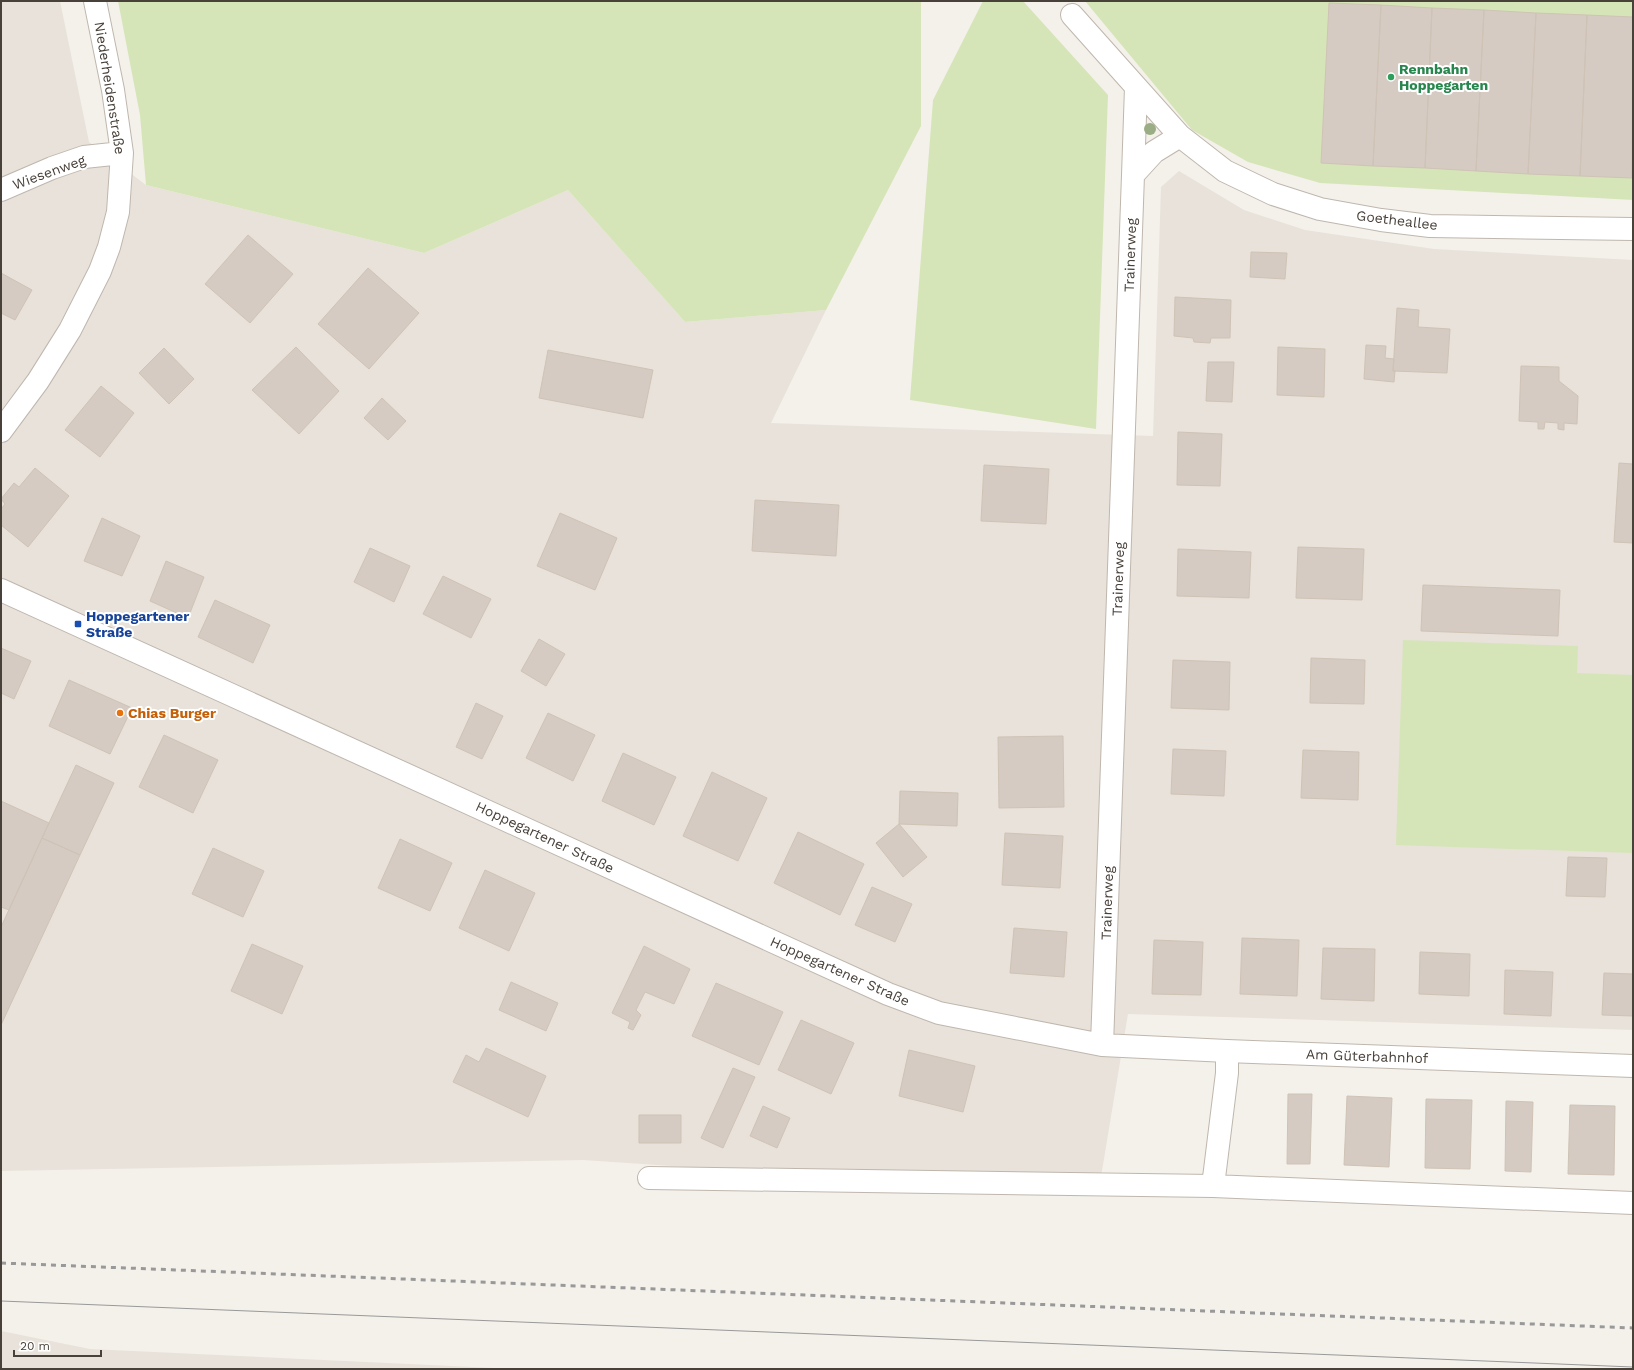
<svg xmlns="http://www.w3.org/2000/svg" width="1634" height="1370" viewBox="0 0 1634 1370" font-family="'Work Sans',sans-serif">
	<style>
		.residential { fill: #e8e2da }
		.green { fill: #d5e5b8 }
		.building { fill: #d5cbc2; stroke: #cfc3b5 }
		.lines { fill: none; stroke-linecap: round; stroke-linejoin: round }
		.minor-casing { stroke: #bfb7ae; stroke-width: 24 }
		.minor { stroke: #fff; stroke-width: 22 }
		.tram { stroke: #999; stroke-width: 1 }
		.rail { stroke: #999; stroke-width: 3; stroke-dasharray: 5 5; stroke-linecap: butt }
		.tree { fill: #9bad85 }
		.leisure-dot { fill: #2e9e5b; stroke: #fff; stroke-width: 1.5 }
		.transit-dot { fill: #1a4fb4; stroke: #fff; stroke-width: 1.5 }
		.food-dot { fill: #e8710a; stroke: #fff; stroke-width: 1.5 }
		.labels { text-anchor: middle; stroke-width: 4; stroke-linejoin: round; paint-order: stroke }
		.leisure-label { font-size: 14px; font-weight: bold; fill: #27864d; stroke: #fff; text-anchor: start }
		.street-label { font-size: 14px; fill: #48413a; stroke: #fff }
		.transit-label { font-size: 14px; font-weight: bold; fill: #164399; stroke: #fff; text-anchor: start }
		.food-label { font-size: 14px; font-weight: bold; fill: #c56008; stroke: #fff; text-anchor: start }
	</style>
	<rect width="100%" height="100%" fill="#f4f1eb"/>
	<path class="residential" d="M1 1H60L89 142 146 185 424 253 568 190 685 322 826 310 771 423 1153 436 1161 187 1179 171 1244 210 1305 230 1434 249 1633 260V1030L1128 1014 1098 1195 583 1160 1 1171Z
		M1 1331 90 1349 517 1369H1Z"/>
	<path class="green" d="M118 1H921V126L826 310 685 322 568 190 424 253 146 185 140 115Z
		M983 1H1023L1108 95 1096 429 910 400 933 100Z
		M1085 1H1633V200L1320 183 1248 162 1192 130Z
		M1403 640 1578 646 1577 673 1633 675V853L1396 845Z"/>
	<path class="building" d="M1329 3 1381 5 1373 166 1321 163Z
		M1381 5 1432 8 1425 168 1373 166Z
		M1432 8 1484 10 1476 171 1425 168Z
		M1484 10 1536 13 1528 174 1476 171Z
		M1536 13 1587 15 1580 176 1528 174Z
		M1587 15 1633 17 1632 178 1580 176Z
		M1633 149V178H1632Z
		M248 235 293 274 250 323 205 284Z
		M1251 252 1287 253 1285 279 1250 277Z
		M368 268 419 313 369 369 318 324Z
		M1 273 32 290 15 320 1 313Z
		M1175 297 1231 300 1230 338H1211L1210 343 1194 342 1193 338 1174 336Z
		M1397 308 1419 310 1418 327 1450 329 1447 373 1393 371Z
		M1366 345 1386 346 1385 358 1394 359 1393 371H1395L1394 382 1364 379Z
		M296 347 339 391 299 434 252 390Z
		M1278 347 1325 349 1324 397 1277 395Z
		M164 348 194 379 169 404 139 373Z
		M548 350 653 370 643 418 539 398Z
		M1208 362H1234L1232 402 1206 401Z
		M1521 366 1559 367V381L1578 396 1577 424 1564 423V430L1558 429V423L1545 422 1544 429H1538V422L1519 421Z
		M101 386 134 413 100 457 65 430Z
		M382 398 406 421 388 440 364 418Z
		M1178 432 1222 434 1220 486 1177 485Z
		M1619 463 1633 464V543L1614 542Z
		M984 465 1049 469 1046 524 981 521Z
		M35 468 69 496 28 547 1 525V509L5 504 1 499 14 483 19 487Z
		M755 500 839 505 836 556 752 551Z
		M560 513 617 538 595 590 537 566Z
		M102 518 140 536 122 576 84 561Z
		M1298 547 1364 549 1362 600 1296 598Z
		M370 548 410 566 394 602 354 582Z
		M1178 549 1251 552 1249 598 1177 596Z
		M166 561 204 577 188 618 150 601Z
		M443 576 491 599 471 638 423 614Z
		M1423 585 1560 590 1558 636 1421 631Z
		M215 600 270 625 253 663 198 637Z
		M539 639 565 654 546 686 521 671Z
		M1 648 31 661 14 699 1 693Z
		M1311 658 1365 660 1364 704 1310 703Z
		M1173 660 1230 662 1229 710 1171 708Z
		M69 680 132 708 110 754 49 726Z
		M476 703 503 716 482 759 456 747Z
		M548 713 595 735 573 781 526 758Z
		M164 735 218 760 193 813 139 787Z
		M1063 736 1064 807 999 808 998 737Z
		M1173 749 1226 751 1224 796 1171 794Z
		M1303 750 1359 752 1358 800 1301 798Z
		M623 753 676 777 654 825 602 801Z
		M76 765 114 783 80 855 42 838Z
		M712 772 767 798 738 861 683 836Z
		M900 791 958 793 957 826 899 824Z
		M1 801 49 823 9 910 1 907Z
		M899 824 927 857 903 877 876 843Z
		M798 832 864 864 840 915 774 883Z
		M1005 833 1063 836 1060 888 1002 885Z
		M42 838 80 855 1 1025V927Z
		M400 839 452 863 430 911 378 888Z
		M213 848 264 871 243 917 192 894Z
		M1568 857 1607 858 1605 897 1566 896Z
		M485 870 535 893 509 951 459 928Z
		M872 887 912 904 895 942 855 925Z
		M1014 928 1067 932 1064 977 1010 973Z
		M1242 938 1299 940 1297 996 1240 994Z
		M1154 940 1203 942 1201 995 1152 994Z
		M252 944 303 966 282 1014 231 991Z
		M644 946 690 969 674 1004 645 992 636 1010 641 1015 633 1030 628 1028 630 1022 612 1013Z
		M1323 948 1375 949 1374 1001 1321 999Z
		M1420 952 1470 954 1469 996 1419 994Z
		M1505 970 1553 972 1551 1016 1504 1014Z
		M1604 973 1633 974V1016L1602 1015Z
		M511 982 558 1003 546 1031 499 1010Z
		M716 983 783 1012 759 1065 692 1036Z
		M801 1020 854 1043 831 1094 778 1070Z
		M486 1048 546 1076 528 1117 453 1082 466 1055 479 1062Z
		M909 1050 975 1066 963 1112 899 1096Z
		M733 1068 755 1077 723 1148 701 1138Z
		M1288 1094H1312L1310 1164H1287Z
		M1347 1096 1392 1098 1389 1167 1344 1165Z
		M1426 1099 1472 1100 1470 1169 1425 1168Z
		M1506 1101 1533 1102 1531 1172 1505 1171Z
		M1570 1105 1615 1106 1614 1175 1568 1174Z
		M763 1106 790 1118 777 1148 750 1136Z
		M639 1115H681V1143H639Z"/>
	<g class="lines">
		<defs>
			<path id="minor" d="M1072 15 1180 136 1225 171 1273 194 1320 209 1381 220 1430 226 1633 229
				M1133 175 1136 87
				M1 190 52 168 84 157 122 153
				M1 431 38 381 70 330 100 271 109 247 118 212 122 153 113 90 95 1
				M1 590 888 994 939 1013 1102 1045 1227 1051 1633 1066
				M1102 1045 1133 175 1154 152 1180 136
				M649 1178 1213 1186 1633 1203
				M1213 1186 1227 1073V1051"/>
		</defs>
		<use href="#minor" class="minor-casing"/>
		<use href="#minor" class="minor"/>
		<path class="tram" d="M1 1301 1633 1367"/>
		<path class="rail" d="M1 1263 1633 1328"/>
	</g>
	<circle class="tree" cx="1150" cy="129" r="6"/>
	<circle class="leisure-dot" cx="1391" cy="77" r="4"/>
	<rect class="transit-dot" x="74" y="620" width="8" height="8" rx="2"/>
	<circle class="food-dot" cx="120" cy="713" r="4"/>
	<g class="labels">
		<g class="leisure-label">
			<text x="1399" y="74">Rennbahn<tspan x="1399" dy="16">Hoppegarten</tspan></text>
		</g>
		<g class="street-label">
			<text transform="translate(110 88) rotate(81)" y="5">Niederheidenstraße</text>
			<text transform="translate(49 172) rotate(-20)" y="5">Wiesenweg</text>
			<text transform="translate(1397 220) rotate(7)" y="5">Goetheallee</text>
			<text transform="translate(1130 255) rotate(-88)" y="5">Trainerweg</text>
			<text transform="translate(1118 579) rotate(-88)" y="5">Trainerweg</text>
			<text transform="translate(545 837) rotate(25)" y="5">Hoppegartener Straße</text>
			<text transform="translate(1107 903) rotate(-88)" y="5">Trainerweg</text>
			<text transform="translate(840 971) rotate(24)" y="5">Hoppegartener Straße</text>
			<text transform="translate(1367 1056) rotate(2)" y="5">Am Güterbahnhof</text>
		</g>
		<g class="transit-label">
			<text x="86" y="621">Hoppegartener<tspan x="86" dy="16">Straße</tspan></text>
		</g>
		<g class="food-label">
			<text x="128" y="718">Chias Burger</text>
		</g>
	</g>
	<rect width="1634" height="1370" fill="none" stroke="#48413a" stroke-width="4"/>
	<path d="M14 1350v6h87v-6" fill="none" stroke="#48413a" stroke-width="2"/>
	<text x="20" y="1350" font-size="12" fill="#48413a" stroke="#ffffff" stroke-width="3" paint-order="stroke">20 m</text>
</svg>
